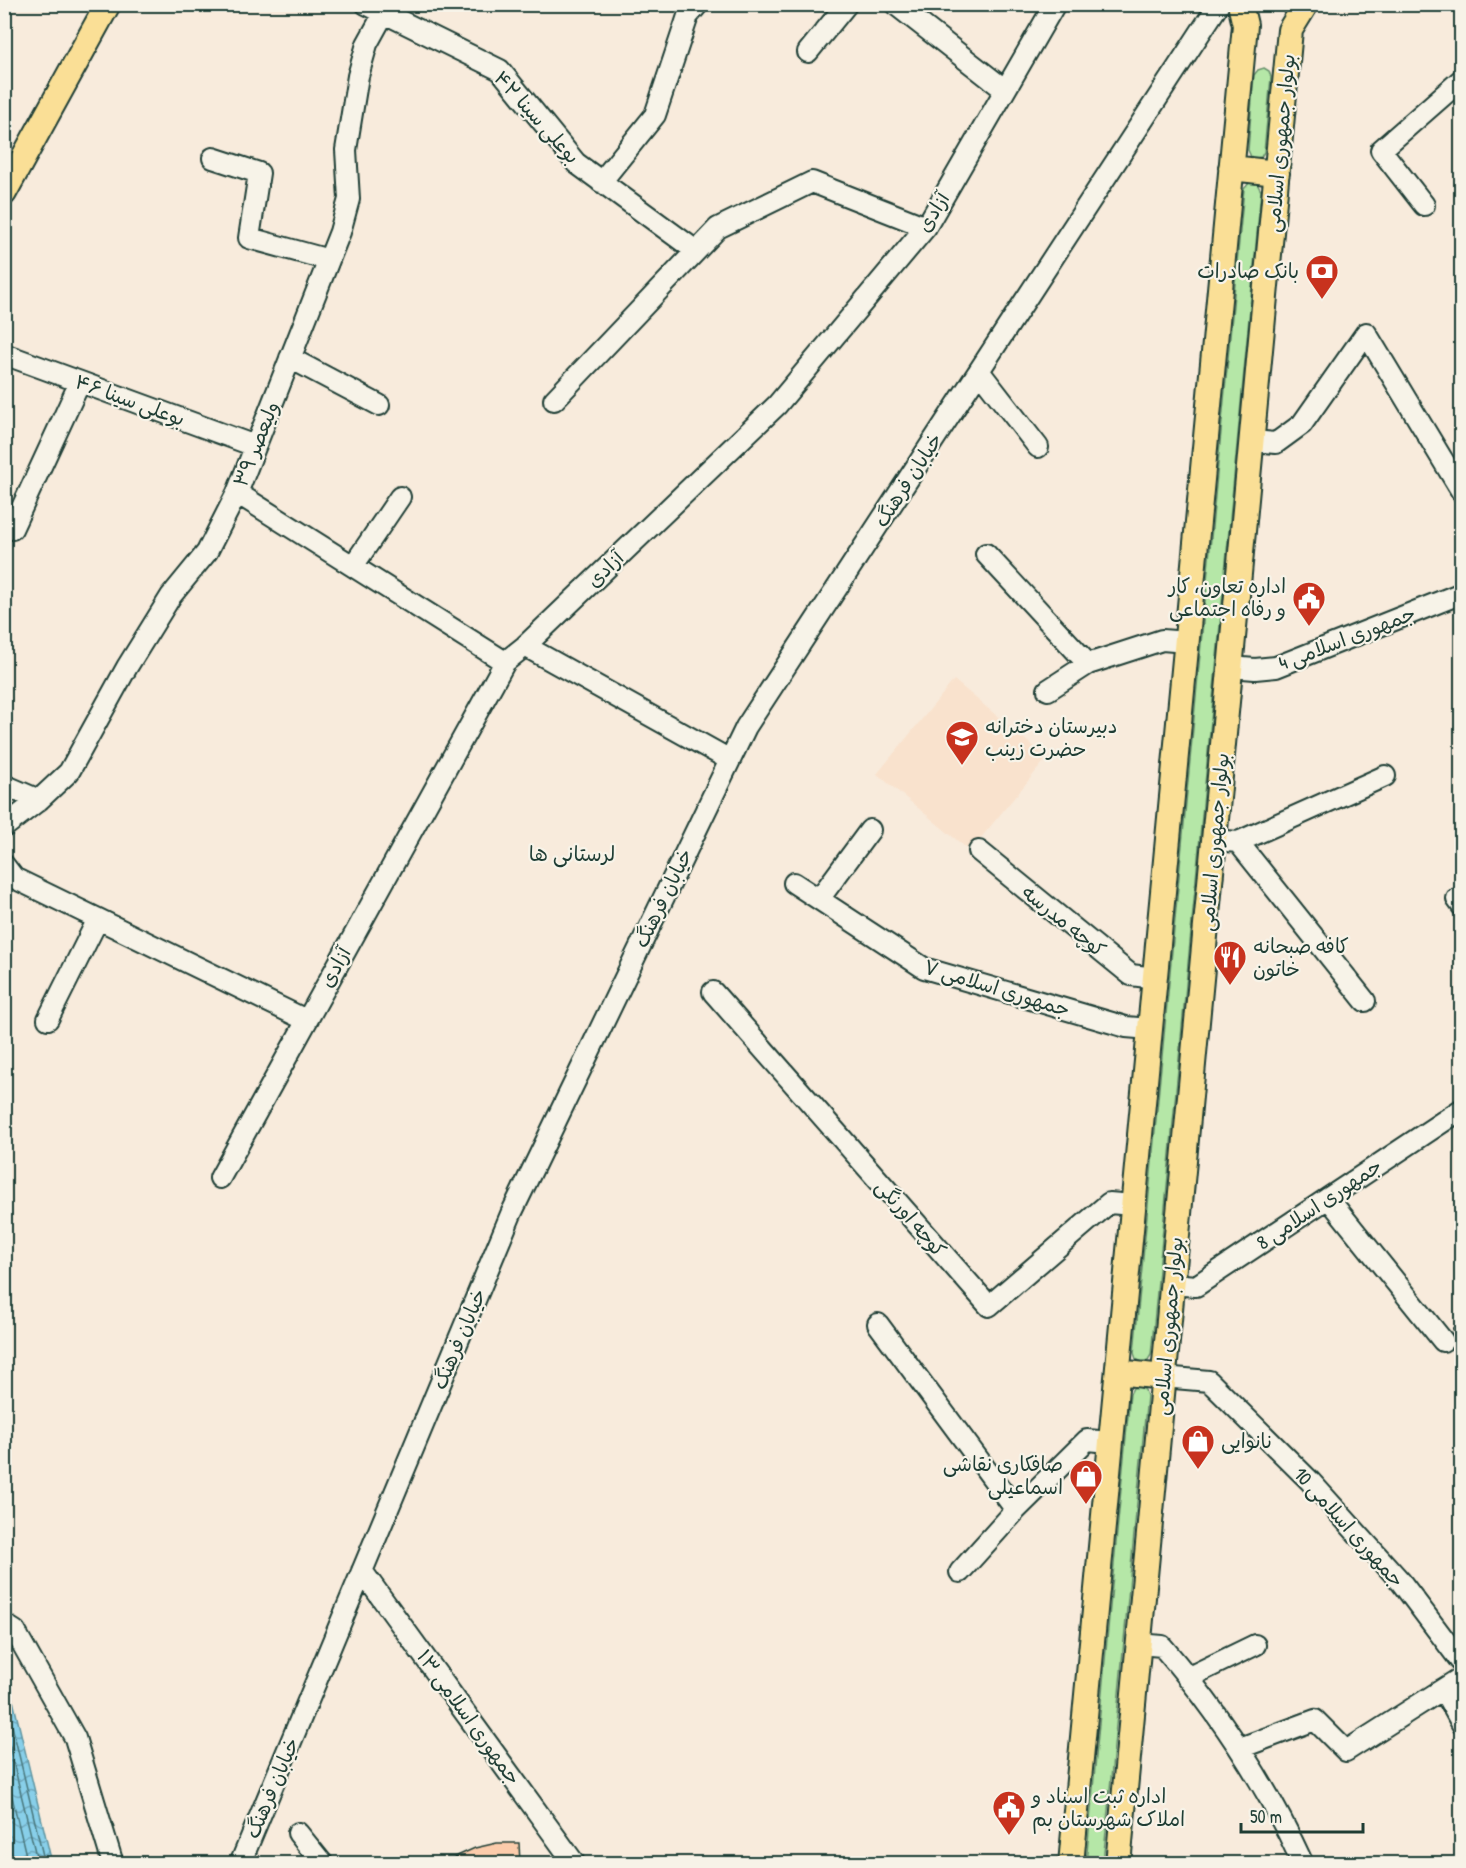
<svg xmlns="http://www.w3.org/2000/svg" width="1466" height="1868" viewBox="0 0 1466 1868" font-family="'Patrick Hand','Playpen Sans Arabic',sans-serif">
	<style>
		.built { fill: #f9e2cd }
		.green { fill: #b5e7a7; stroke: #6a926e; stroke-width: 1.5 }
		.water { fill: url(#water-waves); stroke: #5e95a1; stroke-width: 1.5 }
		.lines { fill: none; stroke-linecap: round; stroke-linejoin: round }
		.shore { stroke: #49777c; stroke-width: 1.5 }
		.minor-casing { stroke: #1f3d34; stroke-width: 24 }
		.major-casing { stroke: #1f3d34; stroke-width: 28 }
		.minor { stroke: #f7f3e8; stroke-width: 20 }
		.major { stroke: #fadf96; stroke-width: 24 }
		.wall { fill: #d9af93; stroke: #1f3d34; stroke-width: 1.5 }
		.building { fill: #fcccab; stroke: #1f3d34; stroke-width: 1.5 }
		.labels { text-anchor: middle; stroke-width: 4.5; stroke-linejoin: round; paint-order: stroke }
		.street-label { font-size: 20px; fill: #1f3d34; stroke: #f7f3e8 }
		.poi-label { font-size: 20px; fill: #1f3d34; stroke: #f7f3e8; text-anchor: start }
		.neighbourhood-label { font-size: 21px; fill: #1f3d34; stroke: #f7f3e8 }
	</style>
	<defs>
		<pattern id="water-waves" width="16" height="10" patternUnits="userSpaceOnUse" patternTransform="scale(1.5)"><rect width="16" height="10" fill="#88cfe9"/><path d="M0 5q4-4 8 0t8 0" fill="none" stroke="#6fa9be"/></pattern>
	</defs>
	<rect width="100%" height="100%" fill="#f8ebdc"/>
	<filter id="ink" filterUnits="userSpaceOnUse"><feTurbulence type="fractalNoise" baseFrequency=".0167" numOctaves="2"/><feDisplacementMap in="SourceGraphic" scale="12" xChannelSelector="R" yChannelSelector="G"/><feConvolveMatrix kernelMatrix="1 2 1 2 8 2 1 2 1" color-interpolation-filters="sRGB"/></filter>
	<g filter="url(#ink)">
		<path class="built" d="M954 680 1047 758 970 851 877 774Z"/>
		<path class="green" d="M1264 68 1269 71 1271 77 1264 152 1261 157 1252 159 1248 150 1254 75 1258 70Z
			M1250 182H1256L1261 191 1151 1355 1148 1360 1142 1362 1136 1359 1134 1353 1244 189Z
			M1139 1387 1145 1390 1147 1396 1103 1863H1086L1130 1394 1133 1388Z"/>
		<path class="water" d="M5 1684 10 1688 52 1863H5Z"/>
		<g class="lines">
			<path class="shore" d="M4 1692 45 1864
				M4 1724 38 1864
				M4 1763 28 1864"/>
			<defs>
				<path id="minor" d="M366 4 500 70 576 163 696 251
					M895 4 1005 90
					M808 52 847 4
					M213 158 259 173 249 238 329 260
					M601 182 655 115 688 16 698 4
					M1424 205 1381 150 1462 79
					M4 354 255 446
					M290 358 379 405
					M979 371 1038 447
					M554 400 718 228 812 182 926 227
					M1252 441 1276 443 1302 424 1366 333 1462 492
					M237 493 505 662
					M12 529 80 382
					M986 554 1088 664
					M353 566 400 497
					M525 646 730 760
					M1230 667 1255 669 1276 667 1462 593
					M1048 690 1088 664 1162 640 1187 642
					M4 785 39 800
					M4 827 39 800 69 772 127 667 171 596 207 552 237 493 340 232 349 199 346 150 358 76 367 44 389 4
					M1226 841 1238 842 1385 776
					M1238 842 1365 1001
					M979 851 1131 975 1155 978
					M4 865 14 878 306 1020
					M794 883 924 968 1126 1027 1150 1029
					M819 899 870 830
					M1457 899 1462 906
					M713 992 989 1306 1109 1203 1133 1205
					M48 1019 98 919
					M220 1178 505 662 525 646 777 405 926 227 1055 4
					M1328 1198 1443 1341
					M1172 1284 1196 1286 1462 1109
					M878 1324 1016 1510
					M1163 1377 1209 1381 1310 1481 1401 1582 1462 1663
					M362 1571 575 1864
					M960 1572 1016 1510 1087 1440 1111 1442
					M4 1624 15 1631 75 1738 113 1864
					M1138 1644 1162 1646C1219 1712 1267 1785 1303 1864
					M1189 1677 1255 1645
					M1443 1689 1462 1724
					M1240 1748 1315 1720 1346 1751 1462 1677
					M298 1833 323 1864
					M240 1864 511 1214 746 727 1219 4"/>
				<path id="major" d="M1231 168 1277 173
					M4 193 108 4
					M1118 1372 1163 1377
					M1071 1864 1245 25 1240 4
					M1118 1864 1290 30 1306 4"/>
			</defs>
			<use href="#minor" class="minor-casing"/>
			<use href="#major" class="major-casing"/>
			<use href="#minor" class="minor"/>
			<use href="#major" class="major"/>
		</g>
		<path class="wall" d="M1461 1321V1346L1453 1335V1328Z"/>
		<path class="building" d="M1461 1321V1339L1453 1328Z
			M497 1843H519L520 1863H445L455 1857 475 1848Z"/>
	</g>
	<defs>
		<symbol id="bank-pin" viewBox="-11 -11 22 30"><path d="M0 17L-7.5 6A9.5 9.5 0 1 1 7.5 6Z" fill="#c8321e" stroke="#f7f3e8"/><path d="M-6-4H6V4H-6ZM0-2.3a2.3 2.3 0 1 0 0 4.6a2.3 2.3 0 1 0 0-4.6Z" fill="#fff"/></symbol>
		<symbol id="civic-pin" viewBox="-11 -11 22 30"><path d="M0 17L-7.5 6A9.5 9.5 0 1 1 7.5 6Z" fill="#c8321e" stroke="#f7f3e8"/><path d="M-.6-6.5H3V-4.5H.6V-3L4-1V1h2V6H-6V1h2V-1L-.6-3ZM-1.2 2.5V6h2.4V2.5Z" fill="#fff"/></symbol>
		<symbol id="school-pin" viewBox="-11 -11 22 30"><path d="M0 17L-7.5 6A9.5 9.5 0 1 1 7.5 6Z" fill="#c8321e" stroke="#f7f3e8"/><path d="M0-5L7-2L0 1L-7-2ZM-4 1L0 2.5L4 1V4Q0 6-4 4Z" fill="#fff"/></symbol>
		<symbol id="restaurant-pin" viewBox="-11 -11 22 30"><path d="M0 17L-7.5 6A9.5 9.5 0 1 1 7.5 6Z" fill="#c8321e" stroke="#f7f3e8"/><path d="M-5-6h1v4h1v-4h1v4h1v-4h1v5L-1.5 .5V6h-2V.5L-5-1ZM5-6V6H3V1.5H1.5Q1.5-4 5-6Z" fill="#fff"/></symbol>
		<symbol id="shop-pin" viewBox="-11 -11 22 30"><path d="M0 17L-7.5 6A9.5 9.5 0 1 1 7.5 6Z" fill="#c8321e" stroke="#f7f3e8"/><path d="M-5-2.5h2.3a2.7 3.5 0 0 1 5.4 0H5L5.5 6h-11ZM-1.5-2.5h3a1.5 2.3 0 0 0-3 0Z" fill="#fff"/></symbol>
	</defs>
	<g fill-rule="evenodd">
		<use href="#bank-pin" x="1303" y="252" width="38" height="52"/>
		<use href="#civic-pin" x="1290" y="579" width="38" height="52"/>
		<use href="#school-pin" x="943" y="718" width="38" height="52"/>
		<use href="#restaurant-pin" x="1211" y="938" width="38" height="52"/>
		<use href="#shop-pin" x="1179" y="1422" width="38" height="52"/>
		<use href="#shop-pin" x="1067" y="1457" width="38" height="52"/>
		<use href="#civic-pin" x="990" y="1788" width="38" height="52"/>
	</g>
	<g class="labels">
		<g class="street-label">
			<text transform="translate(537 117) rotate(48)" y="7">بوعلی سینا ۴۲</text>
			<text transform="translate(1280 143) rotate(-85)" y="7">بولوار جمهوری اسلامی</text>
			<text transform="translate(933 212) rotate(-58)" y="7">آزادی</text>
			<text transform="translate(130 400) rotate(20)" y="7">بوعلی سینا ۴۶</text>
			<text transform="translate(256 444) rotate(-68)" y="7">ولیعصر ۳۹</text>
			<text transform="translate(908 480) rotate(-57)" y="7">خیابان فرهنگ</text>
			<text transform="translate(605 569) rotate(-44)" y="7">آزادی</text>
			<text transform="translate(1347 638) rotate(-21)" y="7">جمهوری اسلامی 4</text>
			<text transform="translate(1214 842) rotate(-85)" y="7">بولوار جمهوری اسلامی</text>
			<text transform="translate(663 898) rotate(-64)" y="7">خیابان فرهنگ</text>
			<text transform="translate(1064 921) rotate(39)" y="7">کوچه مدرسه</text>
			<text transform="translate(335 967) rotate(-61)" y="7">آزادی</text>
			<text transform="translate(997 988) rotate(17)" y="7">جمهوری اسلامی ۷</text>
			<text transform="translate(1319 1204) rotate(-34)" y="7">جمهوری اسلامی 8</text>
			<text transform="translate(911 1218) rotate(49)" y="7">کوچه اورنگی</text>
			<text transform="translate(1168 1326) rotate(-85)" y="7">بولوار جمهوری اسلامی</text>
			<text transform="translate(459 1339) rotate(-67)" y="7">خیابان فرهنگ</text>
			<text transform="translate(1349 1527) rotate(48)" y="7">جمهوری اسلامی 10</text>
			<text transform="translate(469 1717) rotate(54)" y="7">جمهوری اسلامی ۱۳</text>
			<text transform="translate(272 1788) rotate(-67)" y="7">خیابان فرهنگ</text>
		</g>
		<g class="poi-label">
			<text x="1299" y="278" text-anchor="end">بانک صادرات</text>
			<text x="1286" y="593" text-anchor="end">اداره تعاون، کار<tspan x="1286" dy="23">و رفاه اجتماعی</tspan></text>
			<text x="985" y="733">دبیرستان دخترانه<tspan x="985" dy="23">حضرت زینب</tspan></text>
			<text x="1253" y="953">کافه صبحانه<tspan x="1253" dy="23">خاتون</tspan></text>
			<text x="1221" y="1448">نانوایی</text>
			<text x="1063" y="1471" text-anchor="end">صافکاری نقاشی<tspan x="1063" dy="23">اسماعیلی</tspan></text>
			<text x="1032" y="1803">اداره ثبت اسناد و<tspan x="1032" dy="23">املاک شهرستان بم</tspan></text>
		</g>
		<g class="neighbourhood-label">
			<text x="572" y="861">لرستانی ها</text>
		</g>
	</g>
	<rect width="1466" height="1868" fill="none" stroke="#f7f3e8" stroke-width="24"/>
	<rect x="12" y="12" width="1442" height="1844" fill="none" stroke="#1f3d34" stroke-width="2" filter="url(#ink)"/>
	<path d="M1241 1823v9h122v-9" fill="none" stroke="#1f3d34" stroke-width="3"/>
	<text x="1250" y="1823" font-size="18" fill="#1f3d34" stroke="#f7f3e8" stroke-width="4.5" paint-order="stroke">50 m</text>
</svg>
